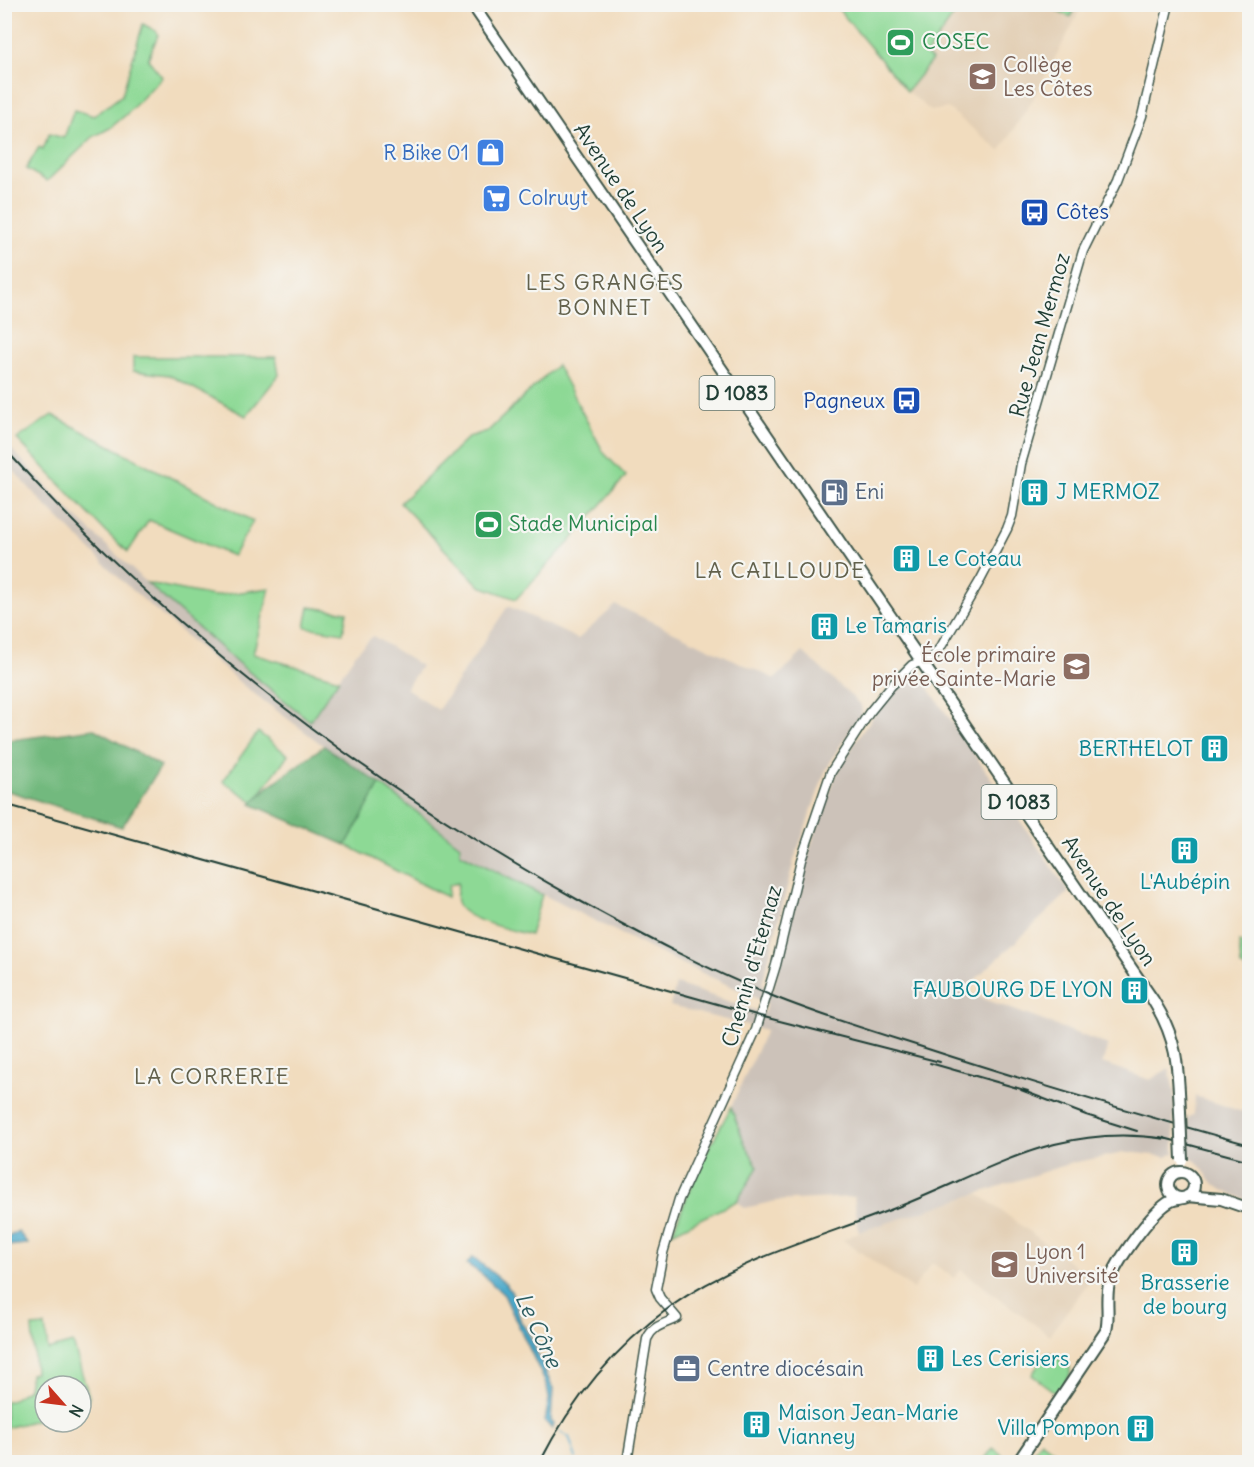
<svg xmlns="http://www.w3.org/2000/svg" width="1254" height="1467" viewBox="0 0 1254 1467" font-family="Delius,sans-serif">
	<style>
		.built { fill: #e2ceb3 }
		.industrial { fill: #ccc2b9 }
		.green { fill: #8dd995; stroke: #568b64; stroke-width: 1.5 }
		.forest { fill: #72b97e; stroke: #487b59; stroke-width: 1.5 }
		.water { fill: #4ba9ca; stroke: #35737f; stroke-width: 1.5 }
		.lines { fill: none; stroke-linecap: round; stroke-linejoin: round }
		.stream { stroke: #4ba9ca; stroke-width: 2 }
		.tertiary-casing { stroke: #3e5549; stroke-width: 11 }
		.primary-casing { stroke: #3e5549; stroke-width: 14 }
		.tertiary { stroke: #fff; stroke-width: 8 }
		.primary { stroke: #fff; stroke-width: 10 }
		.rail { stroke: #1f3d34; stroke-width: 2 }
		.primary-bridge-casing { stroke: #3e5549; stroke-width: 14; stroke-linecap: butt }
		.primary-bridge { stroke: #fff; stroke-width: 10 }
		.labels { text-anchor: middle; stroke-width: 4.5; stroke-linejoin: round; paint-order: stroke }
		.shield { fill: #f6f6f2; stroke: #60746d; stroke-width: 1.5 }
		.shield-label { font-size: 20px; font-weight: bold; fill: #1f3d34 }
		.leisure-label { font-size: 21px; fill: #27864d; stroke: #f6f6f2; text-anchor: start }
		.education-label { font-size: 21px; fill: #785e54; stroke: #f6f6f2; text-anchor: start }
		.shop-label { font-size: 21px; fill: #366cbe; stroke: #f6f6f2; text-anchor: end }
		.street-label { font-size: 21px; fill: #1f3d34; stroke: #f6f6f2 }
		.transit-label { font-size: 21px; fill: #164399; stroke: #f6f6f2; text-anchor: start }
		.service-label { font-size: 21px; fill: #4e5e75; stroke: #f6f6f2; text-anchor: start }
		.culture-label { font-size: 21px; fill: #0d838f; stroke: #f6f6f2; text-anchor: start }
		.neighbourhood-label { font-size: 22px; letter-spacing: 1.5px; fill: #62614c; stroke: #f6f6f2 }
		.water-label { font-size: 22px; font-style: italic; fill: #2c5d61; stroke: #f6f6f2 }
	</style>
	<rect width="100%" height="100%" fill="#f6f6f2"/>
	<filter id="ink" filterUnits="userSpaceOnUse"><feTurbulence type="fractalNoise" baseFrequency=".0167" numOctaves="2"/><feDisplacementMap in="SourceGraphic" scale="12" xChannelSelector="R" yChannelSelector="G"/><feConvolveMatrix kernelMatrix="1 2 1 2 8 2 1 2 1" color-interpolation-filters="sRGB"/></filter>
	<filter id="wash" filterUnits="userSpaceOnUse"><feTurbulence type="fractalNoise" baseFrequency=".008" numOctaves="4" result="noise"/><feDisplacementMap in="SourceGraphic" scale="24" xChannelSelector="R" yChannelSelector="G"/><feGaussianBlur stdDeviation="1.35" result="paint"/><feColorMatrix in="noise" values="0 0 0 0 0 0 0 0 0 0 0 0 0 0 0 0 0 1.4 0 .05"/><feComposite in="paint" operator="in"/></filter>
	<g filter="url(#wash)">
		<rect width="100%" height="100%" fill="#f1dcbe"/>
		<path class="built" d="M961 5H1083L1032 101 1000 151 948 108 931 111 907 91 932 60 926 56Z
			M977 1193 1092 1278 1049 1335 961 1270 954 1278 932 1263 913 1289 843 1240 859 1232Z"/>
		<path class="industrial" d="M4 441 79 520 147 583 238 663 310 721 356 653 373 636 421 666 406 688 438 710 508 606 578 639 616 605 775 679 803 652 861 705 862 713 836 752 825 772 794 860 762 984 773 990 804 865 836 775 857 739 886 699 906 677 912 673 919 674 1069 892 963 991 1108 1045 1102 1063 1150 1080 1169 1068 1174 1092V1154L1169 1155 1168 1157 1137 1153H1124L1071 1163 859 1232 854 1197 776 1201 745 1208 737 1201 758 1167 744 1142 731 1107 766 1030 670 1006 676 984 764 1013 767 1003 659 953 460 853V845L380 784 324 746 244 686 123 582 41 501 5 461Z
			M1195 1096 1240 1111H1249V1201L1223 1190 1214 1184 1196 1161 1189 1158 1188 1118 1194 1114Z"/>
		<path class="green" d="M835 5H961L926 55 932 60 907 91Z
			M1047 5H1077L1070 17Z
			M143 24 156 31 158 35 148 59 162 77 127 114 110 128 93 137 47 181 26 169 39 147 43 149 49 134 64 138 74 110 94 116 122 95Z
			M133 357H276L279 375 246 416 169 375 133 371Z
			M557 365 604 453 626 476 572 539 516 599 480 586 400 503 469 437 488 431Z
			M52 415 253 521 233 556 149 520 128 552 106 532 17 439Z
			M147 583 213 596 270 588 253 654 339 679 310 721 238 663Z
			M309 607 347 612 343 633 305 627Z
			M258 732 288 755 254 802 223 781Z
			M380 784 460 845V853L542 895 530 935C513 930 466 921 458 905 454 899 458 889 458 883L449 885 447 897 346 845Z
			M1239 942 1249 945V972L1241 966Z
			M731 1107 744 1142 758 1167 737 1201 672 1233 700 1165Z
			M45 1326 48 1350 73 1343 89 1397 84 1409 81 1410V1386H45V1418L5 1428V1401H10L28 1389 30 1374 35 1372 32 1327Z
			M1050 1353 1070 1367V1375L1057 1394 1032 1375 1045 1354Z
			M1041 1441 1069 1462H1026Z
			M993 1448 1005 1457V1462H986L984 1460Z"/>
		<path class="forest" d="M94 729 161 766 122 827 5 790V741Z
			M324 746 380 784 346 845 251 804 268 787Z"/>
		<path class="water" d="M18 1231 28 1244 7 1246 5 1239Z
			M473 1257 506 1284 512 1293 521 1322 530 1336 553 1389 551 1421 554 1424 552 1429 545 1421 549 1399 547 1386 504 1295 483 1275 467 1264Z"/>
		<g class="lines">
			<path class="stream" d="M560 1432 569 1437 576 1458"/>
		</g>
	</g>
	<g filter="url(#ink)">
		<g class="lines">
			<defs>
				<path id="tertiary" d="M627 1462 647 1339C653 1325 665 1324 677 1318L660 1298 656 1289 663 1253 679 1199 756 1030 776 965 801 860 831 772 869 713 891 686 912 665 932 658 942 645 981 579 1007 529 1012 516 1021 464 1083 251 1118 180 1142 116 1169 4"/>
				<path id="primary" d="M472 4 1153 1000C1178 1040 1178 1067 1180 1112
					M1168 1185a13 13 0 1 1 26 0a13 13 0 1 1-26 0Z
					M1187 1196 1221 1199 1250 1209
					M1018 1462 1106 1331C1110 1315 1105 1299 1109 1284 1114 1264 1152 1211 1171 1201 1175 1199 1179 1199 1184 1198"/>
			</defs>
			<use href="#tertiary" class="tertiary-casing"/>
			<use href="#primary" class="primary-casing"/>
			<use href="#tertiary" class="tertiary"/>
			<use href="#primary" class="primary"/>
			<path class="rail" d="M4 448C170 633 363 781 580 901 642 935 704 968 770 995 821 1016 875 1032 928 1049 1035 1084 1142 1115 1250 1145
				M4 804 760 1016 940 1062
				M930 1063 1028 1091
				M1021 1090 1086 1115 1137 1131
				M1160 1137 1250 1161
				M540 1462C571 1401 614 1348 670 1307 736 1260 815 1239 890 1210 988 1173 1054 1121 1167 1139"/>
			<defs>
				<path id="primary-bridge" d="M1180 1112 1182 1160"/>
			</defs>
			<use href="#primary-bridge" class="primary-bridge-casing"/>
			<use href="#primary-bridge" class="primary-bridge"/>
		</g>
	</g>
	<defs>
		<symbol id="stadium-square" viewBox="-11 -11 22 22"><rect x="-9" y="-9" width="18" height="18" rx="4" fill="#2e9e5b" stroke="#f6f6f2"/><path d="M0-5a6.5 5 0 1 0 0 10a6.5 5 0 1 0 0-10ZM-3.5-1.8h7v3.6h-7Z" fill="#fff"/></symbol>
		<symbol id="school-square" viewBox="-11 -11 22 22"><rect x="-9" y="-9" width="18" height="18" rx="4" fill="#8d6e63" stroke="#f6f6f2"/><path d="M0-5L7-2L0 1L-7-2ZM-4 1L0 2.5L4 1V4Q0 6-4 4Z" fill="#fff"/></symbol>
		<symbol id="shop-square" viewBox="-11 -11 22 22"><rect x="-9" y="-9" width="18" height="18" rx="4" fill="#3f7fe0" stroke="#f6f6f2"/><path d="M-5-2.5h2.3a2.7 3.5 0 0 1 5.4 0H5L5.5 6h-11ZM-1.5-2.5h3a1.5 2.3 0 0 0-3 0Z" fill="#fff"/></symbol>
		<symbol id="supermarket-square" viewBox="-11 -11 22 22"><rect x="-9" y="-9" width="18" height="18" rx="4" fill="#3f7fe0" stroke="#f6f6f2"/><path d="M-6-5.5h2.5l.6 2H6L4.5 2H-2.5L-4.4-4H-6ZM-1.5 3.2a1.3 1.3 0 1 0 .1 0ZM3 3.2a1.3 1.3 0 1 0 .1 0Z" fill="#fff"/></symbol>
		<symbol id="bus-square" viewBox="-11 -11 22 22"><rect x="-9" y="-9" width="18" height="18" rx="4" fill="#1a4fb4" stroke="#f6f6f2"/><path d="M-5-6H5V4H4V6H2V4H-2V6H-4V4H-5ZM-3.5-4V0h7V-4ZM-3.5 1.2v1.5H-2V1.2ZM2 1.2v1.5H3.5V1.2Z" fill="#fff"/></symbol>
		<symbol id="fuel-square" viewBox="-11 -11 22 22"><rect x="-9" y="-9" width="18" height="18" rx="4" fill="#5c6f8a" stroke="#f6f6f2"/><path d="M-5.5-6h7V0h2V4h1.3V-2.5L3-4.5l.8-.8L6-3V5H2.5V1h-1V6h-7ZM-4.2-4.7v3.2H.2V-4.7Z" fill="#fff"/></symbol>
		<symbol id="building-square" viewBox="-11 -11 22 22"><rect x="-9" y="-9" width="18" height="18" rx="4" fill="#0f9aa8" stroke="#f6f6f2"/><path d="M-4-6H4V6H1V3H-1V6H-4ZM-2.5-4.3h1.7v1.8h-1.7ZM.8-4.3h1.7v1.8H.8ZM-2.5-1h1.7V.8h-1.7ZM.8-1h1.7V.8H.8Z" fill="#fff"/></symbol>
		<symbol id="university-square" viewBox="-11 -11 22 22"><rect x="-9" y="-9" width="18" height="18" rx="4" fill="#8d6e63" stroke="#f6f6f2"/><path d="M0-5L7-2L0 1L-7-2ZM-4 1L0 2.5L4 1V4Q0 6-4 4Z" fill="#fff"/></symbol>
		<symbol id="office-square" viewBox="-11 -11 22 22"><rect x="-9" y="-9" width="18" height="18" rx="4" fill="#5c6f8a" stroke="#f6f6f2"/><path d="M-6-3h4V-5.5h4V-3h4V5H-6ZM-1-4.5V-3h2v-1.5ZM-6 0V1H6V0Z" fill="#fff"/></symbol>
	</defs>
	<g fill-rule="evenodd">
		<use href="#stadium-square" x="884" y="26" width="33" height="33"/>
		<use href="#school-square" x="966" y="60" width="33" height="33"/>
		<use href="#shop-square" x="474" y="136" width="33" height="33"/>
		<use href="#supermarket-square" x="480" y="182" width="33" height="33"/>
		<use href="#bus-square" x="1018" y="196" width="33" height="33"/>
		<use href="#bus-square" x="890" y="384" width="33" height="33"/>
		<use href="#fuel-square" x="818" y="476" width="33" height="33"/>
		<use href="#building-square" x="1018" y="476" width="33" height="33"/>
		<use href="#stadium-square" x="472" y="508" width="33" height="33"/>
		<use href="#building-square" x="890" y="542" width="33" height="33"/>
		<use href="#building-square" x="808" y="610" width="33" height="33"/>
		<use href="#school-square" x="1060" y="650" width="33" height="33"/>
		<use href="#building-square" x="1198" y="732" width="33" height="33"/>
		<use href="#building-square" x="1168" y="834" width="33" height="33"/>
		<use href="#building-square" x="1118" y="974" width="33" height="33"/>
		<use href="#building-square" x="1168" y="1236" width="33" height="33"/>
		<use href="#university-square" x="988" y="1248" width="33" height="33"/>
		<use href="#building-square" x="914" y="1342" width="33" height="33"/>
		<use href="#office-square" x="670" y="1352" width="33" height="33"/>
		<use href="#building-square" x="740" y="1408" width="33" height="33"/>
		<use href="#building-square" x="1124" y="1412" width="33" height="33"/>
	</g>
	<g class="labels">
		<g class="shield">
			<rect x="699.5" y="376" width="75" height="34" rx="4.5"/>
			<rect x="981.5" y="785" width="75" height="34" rx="4.5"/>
		</g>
		<g class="shield-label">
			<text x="737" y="400">D 1083</text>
			<text x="1019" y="809">D 1083</text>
		</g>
		<g class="leisure-label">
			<text x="922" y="49">COSEC</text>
			<text x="509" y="531">Stade Municipal</text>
		</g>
		<g class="education-label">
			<text x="1003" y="72">Collège<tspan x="1003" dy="24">Les Côtes</tspan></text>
			<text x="1056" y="662" text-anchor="end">École primaire<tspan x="1056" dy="24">privée Sainte-Marie</tspan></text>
			<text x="1025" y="1259">Lyon 1<tspan x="1025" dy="24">Université</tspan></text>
		</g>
		<g class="shop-label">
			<text x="469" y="160">R Bike 01</text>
			<text x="518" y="205" text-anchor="start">Colruyt</text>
		</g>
		<g class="street-label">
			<text transform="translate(621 188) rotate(56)" y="7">Avenue de Lyon</text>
			<text transform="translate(1040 335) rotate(-74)" y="7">Rue Jean Mermoz</text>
			<text transform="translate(1109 901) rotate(56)" y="7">Avenue de Lyon</text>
			<text transform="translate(752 966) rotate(-74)" y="7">Chemin d'Eternaz</text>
		</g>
		<g class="transit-label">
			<text x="1056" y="219">Côtes</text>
			<text x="885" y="408" text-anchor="end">Pagneux</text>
		</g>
		<g class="service-label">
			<text x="855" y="499">Eni</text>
			<text x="707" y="1376">Centre diocésain</text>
		</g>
		<g class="culture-label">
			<text x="1056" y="499">J MERMOZ</text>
			<text x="927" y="566">Le Coteau</text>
			<text x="845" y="633">Le Tamaris</text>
			<text x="1193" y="756" text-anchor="end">BERTHELOT</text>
			<text x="1185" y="889" text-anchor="middle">L'Aubépin</text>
			<text x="1113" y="997" text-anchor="end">FAUBOURG DE LYON</text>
			<text x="1185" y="1290" text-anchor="middle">Brasserie<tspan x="1185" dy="24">de bourg</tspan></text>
			<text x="951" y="1366">Les Cerisiers</text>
			<text x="778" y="1420">Maison Jean-Marie<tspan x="778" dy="24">Vianney</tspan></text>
			<text x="1120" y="1435" text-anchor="end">Villa Pompon</text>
		</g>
		<g class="neighbourhood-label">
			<text x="605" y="290">LES GRANGES<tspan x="605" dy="25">BONNET</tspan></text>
			<text x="780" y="578">LA CAILLOUDE</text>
			<text x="212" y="1084">LA CORRERIE</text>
		</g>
		<g class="water-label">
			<text transform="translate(539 1330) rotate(65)" y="8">Le Cône</text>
		</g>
	</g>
	<rect width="1254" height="1467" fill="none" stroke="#f6f6f2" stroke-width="24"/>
	<g transform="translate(63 1404) rotate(118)"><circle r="28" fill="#f6f6f2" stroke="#a0aca6" stroke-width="1.5"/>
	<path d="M0-4.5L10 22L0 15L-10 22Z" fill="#c8321e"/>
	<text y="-9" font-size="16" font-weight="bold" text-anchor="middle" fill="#1f3d34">N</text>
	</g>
</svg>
